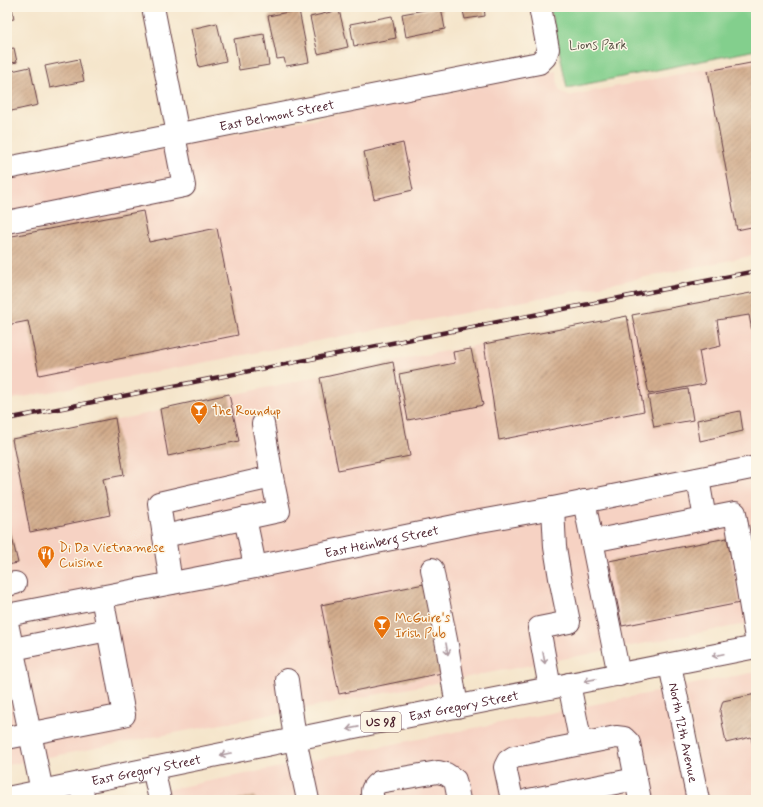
<svg xmlns="http://www.w3.org/2000/svg" width="763" height="807" viewBox="0 0 763 807" font-family="Mynerve,sans-serif">
	<style>
		.built { fill: #f6d2c3 }
		.green { fill: #83cf8d; stroke: #66775c }
		.building { fill: url(#building-hatch) }
		.lines { fill: none; stroke-linecap: round; stroke-linejoin: round }
		.minor-casing { stroke: #643d43; stroke-width: 24 }
		.highway-casing { stroke: #643d43; stroke-width: 24 }
		.minor { stroke: #fff; stroke-width: 22 }
		.highway { stroke: #fff; stroke-width: 22 }
		.rail-casing { stroke: #4a1f2b; stroke-width: 4.5 }
		.rail { stroke: #fcf5e5; stroke-width: 3; stroke-dasharray: 9; stroke-linecap: butt }
		.oneway { stroke: #ae9aa0 }
		.labels { text-anchor: middle; stroke-width: 3; stroke-linejoin: round; paint-order: stroke }
		.shield { fill: #fcf5e5; stroke: #7f5f63; stroke-width: 1 }
		.shield-label { font-size: 12px; font-weight: bold; fill: #4a1f2b }
		.park-label { font-size: 13px; fill: #5b5448; stroke: #fcf5e5 }
		.street-label { font-size: 13px; fill: #4a1f2b; stroke: #fcf5e5 }
		.food-label { font-size: 13px; fill: #c56008; stroke: #fcf5e5; text-anchor: start }
	</style>
	<defs>
		<pattern id="building-hatch" width="6" height="6" patternUnits="userSpaceOnUse"><rect width="6" height="6" fill="#d2ac8c"/><path d="M-1 1l2-2M0 6l6-6M5 7l2-2" fill="none" stroke="#ac8b73"/></pattern>
	</defs>
	<rect width="100%" height="100%" fill="#fcf5e5"/>
	<filter id="ink" filterUnits="userSpaceOnUse"><feTurbulence type="fractalNoise" baseFrequency=".025" numOctaves="2"/><feDisplacementMap in="SourceGraphic" scale="8" xChannelSelector="R" yChannelSelector="G"/><feConvolveMatrix kernelMatrix="1 2 1 2 8 2 1 2 1" color-interpolation-filters="sRGB"/></filter>
	<filter id="wash" filterUnits="userSpaceOnUse"><feTurbulence type="fractalNoise" baseFrequency=".012" numOctaves="4" result="noise"/><feDisplacementMap in="SourceGraphic" scale="16" xChannelSelector="R" yChannelSelector="G"/><feGaussianBlur stdDeviation="0.9" result="paint"/><feColorMatrix in="noise" values="0 0 0 0 0 0 0 0 0 0 0 0 0 0 0 0 0 1.4 0 .05"/><feComposite in="paint" operator="in"/></filter>
	<g filter="url(#wash)">
		<rect width="100%" height="100%" fill="#f5e5cb"/>
		<path class="built" d="M756 59V255L464 313 7 400V179L556 71 559 90 568 96Z
			M756 294V622L7 765V444L370 365Z
			M756 672V800H707L684 686Z
			M666 690 689 800H316L308 761Z
			M291 765 298 800H114Z"/>
		<path class="green" d="M550 7H756V50L567 88Z"/>
		<g id="blocks">
			<path class="building" d="M7 7H12L14 19 7 20Z
				M441 7 445 29 406 37 402 14Z
				M462 7H484L485 16 465 19Z
				M299 10 309 62 286 66 284 58 277 59 268 16Z
				M339 10 348 47 318 54 310 17Z
				M392 16 396 38 354 46 350 24Z
				M217 23 226 61 199 67 191 29Z
				M264 34 269 65 239 70 234 39Z
				M14 48 17 62 7 64V49Z
				M79 59 84 81 50 88 45 66Z
				M756 62V226L737 230 708 71Z
				M30 67 38 105 7 112V72Z
				M403 143 413 190 374 199 364 152Z
				M143 211 149 242 217 228 238 335 39 375 28 321 7 325V237Z
				M756 292V346H755L749 315 717 320 721 346 699 351 705 384 649 394 632 315Z
				M627 316 644 411 499 440 484 344Z
				M471 349 483 405 408 420 399 374 455 363 453 352Z
				M393 362 410 456 338 470 320 378Z
				M688 389 693 420 654 427 648 396Z
				M229 394 239 441 168 456 160 409Z
				M740 411 743 431 700 441 697 420Z
				M115 418 124 475 103 479 110 515 30 532 12 439Z
				M7 516 18 563 7 565Z
				M727 538 740 603 622 626 609 561Z
				M424 584 442 673 339 694 321 605Z
				M756 694V755H755L751 737 726 743 720 711 723 701Z
				M255 796 256 800H237V799Z"/>
		</g>
	</g>
	<g filter="url(#ink)">
		<use href="#blocks" fill-opacity="0" stroke="#643d43" stroke-width="1"/>
		<g class="lines">
			<defs>
				<g id="minor">
					<path d="M153 7 178 134"/>
					<path id="s1" d="M7 168 539 63 545 57 548 49 540 7"/>
					<path d="M7 222 184 186 174 135"/>
					<path d="M698 479 705 519"/>
					<path d="M584 501 619 675"/>
					<path d="M245 518 255 566"/>
					<path d="M164 536 279 511 272 477"/>
					<path d="M592 541 735 513 756 638"/>
					<path d="M432 569 447 645 457 707"/>
					<path d="M171 583 159 503 272 477 263 424"/>
					<path d="M7 585 15 583"/>
					<path id="s2" d="M7 615 245 569 469 523 553 508 756 467"/>
					<path d="M7 623 42 791"/>
					<path d="M13 649 108 630"/>
					<path id="s3" d="M670 665 698 800"/>
					<path d="M287 680 295 739 308 800"/>
					<path d="M569 684 581 744 616 737 624 738 629 743 640 800"/>
					<path d="M550 688 539 628 569 622 560 578 555 547 553 508"/>
					<path d="M7 738 124 715 102 597"/>
					<path d="M153 768 160 800"/>
					<path d="M80 783 84 800"/>
					<path d="M373 800C371 791 371 788 379 782L438 772 446 774 455 780 459 800"/>
					<path d="M515 800 511 795 505 767 508 761 514 757 581 744"/>
					<path d="M528 800 636 779"/>
				</g>
				<g id="highway">
					<path id="s4" d="M7 798 334 731 756 647"/>
				</g>
			</defs>
			<use href="#minor" class="minor-casing"/>
			<use href="#highway" class="highway-casing"/>
			<use href="#minor" class="minor"/>
			<use href="#highway" class="highway"/>
			<defs>
				<path id="rail" d="M7 419 756 271"/>
			</defs>
			<use href="#rail" class="rail-casing"/>
			<use href="#rail" class="rail"/>
		</g>
		<defs><path id="oneway-shaft" d="M-6 0H5M1.5-3L5.5 0L1.5 3" fill="none" stroke-width="1.6" stroke-linecap="round" stroke-linejoin="round"/></defs>
		<g class="oneway">
			<use href="#oneway-shaft" transform="translate(447 649) rotate(80)"/>
			<use href="#oneway-shaft" transform="translate(718 655) rotate(168)"/>
			<use href="#oneway-shaft" transform="translate(544 658) rotate(80)"/>
			<use href="#oneway-shaft" transform="translate(590 680) rotate(169)"/>
			<use href="#oneway-shaft" transform="translate(353 728) rotate(169)"/>
			<use href="#oneway-shaft" transform="translate(226 754) rotate(168)"/>
		</g>
	</g>
	<defs>
		<symbol id="bar-pin" viewBox="-11 -11 22 30"><path d="M0 17L-7.5 6A9.5 9.5 0 1 1 7.5 6Z" fill="#e8710a" stroke="#fcf5e5"/><path d="M-6-5H6L.8 .8V4.5H3.5V6h-7V4.5H-.8V.8Z" fill="#fff"/></symbol>
		<symbol id="restaurant-pin" viewBox="-11 -11 22 30"><path d="M0 17L-7.5 6A9.5 9.5 0 1 1 7.5 6Z" fill="#e8710a" stroke="#fcf5e5"/><path d="M-5-6h1v4h1v-4h1v4h1v-4h1v5L-1.5 .5V6h-2V.5L-5-1ZM5-6V6H3V1.5H1.5Q1.5-4 5-6Z" fill="#fff"/></symbol>
	</defs>
	<g fill-rule="evenodd">
		<use href="#bar-pin" x="189" y="400" width="20" height="27"/>
		<use href="#restaurant-pin" x="36" y="544" width="20" height="27"/>
		<use href="#bar-pin" x="372" y="614" width="20" height="27"/>
	</g>
	<g class="labels">
		<rect class="shield" x="361" y="712" width="40" height="20" rx="3"/>
		<g class="shield-label">
			<text x="381" y="726">US 98</text>
		</g>
		<g class="park-label">
			<text x="598" y="49">Lions Park</text>
		</g>
		<g class="street-label">
			<text dy="5" stroke="none"><textPath href="#s1" startOffset="275">East Belmont Street</textPath></text>
			<text dy="5" stroke="none"><textPath href="#s2" startOffset="382">East Heinberg Street</textPath></text>
			<text dy="5" stroke="none"><textPath href="#s4" startOffset="466">East Gregory Street</textPath></text>
			<text dy="5" stroke="none"><textPath href="#s3" startOffset="69">North 12th Avenue</textPath></text>
			<text dy="5" stroke="none"><textPath href="#s4" startOffset="142">East Gregory Street</textPath></text>
		</g>
		<g class="food-label">
			<text x="212" y="415">The Roundup</text>
			<text x="59" y="552">Di Da Vietnamese<tspan x="59" dy="15">Cuisine</tspan></text>
			<text x="395" y="622">McGuire's<tspan x="395" dy="15">Irish Pub</tspan></text>
		</g>
	</g>
	<rect width="763" height="807" fill="none" stroke="#fcf5e5" stroke-width="24"/>
</svg>
